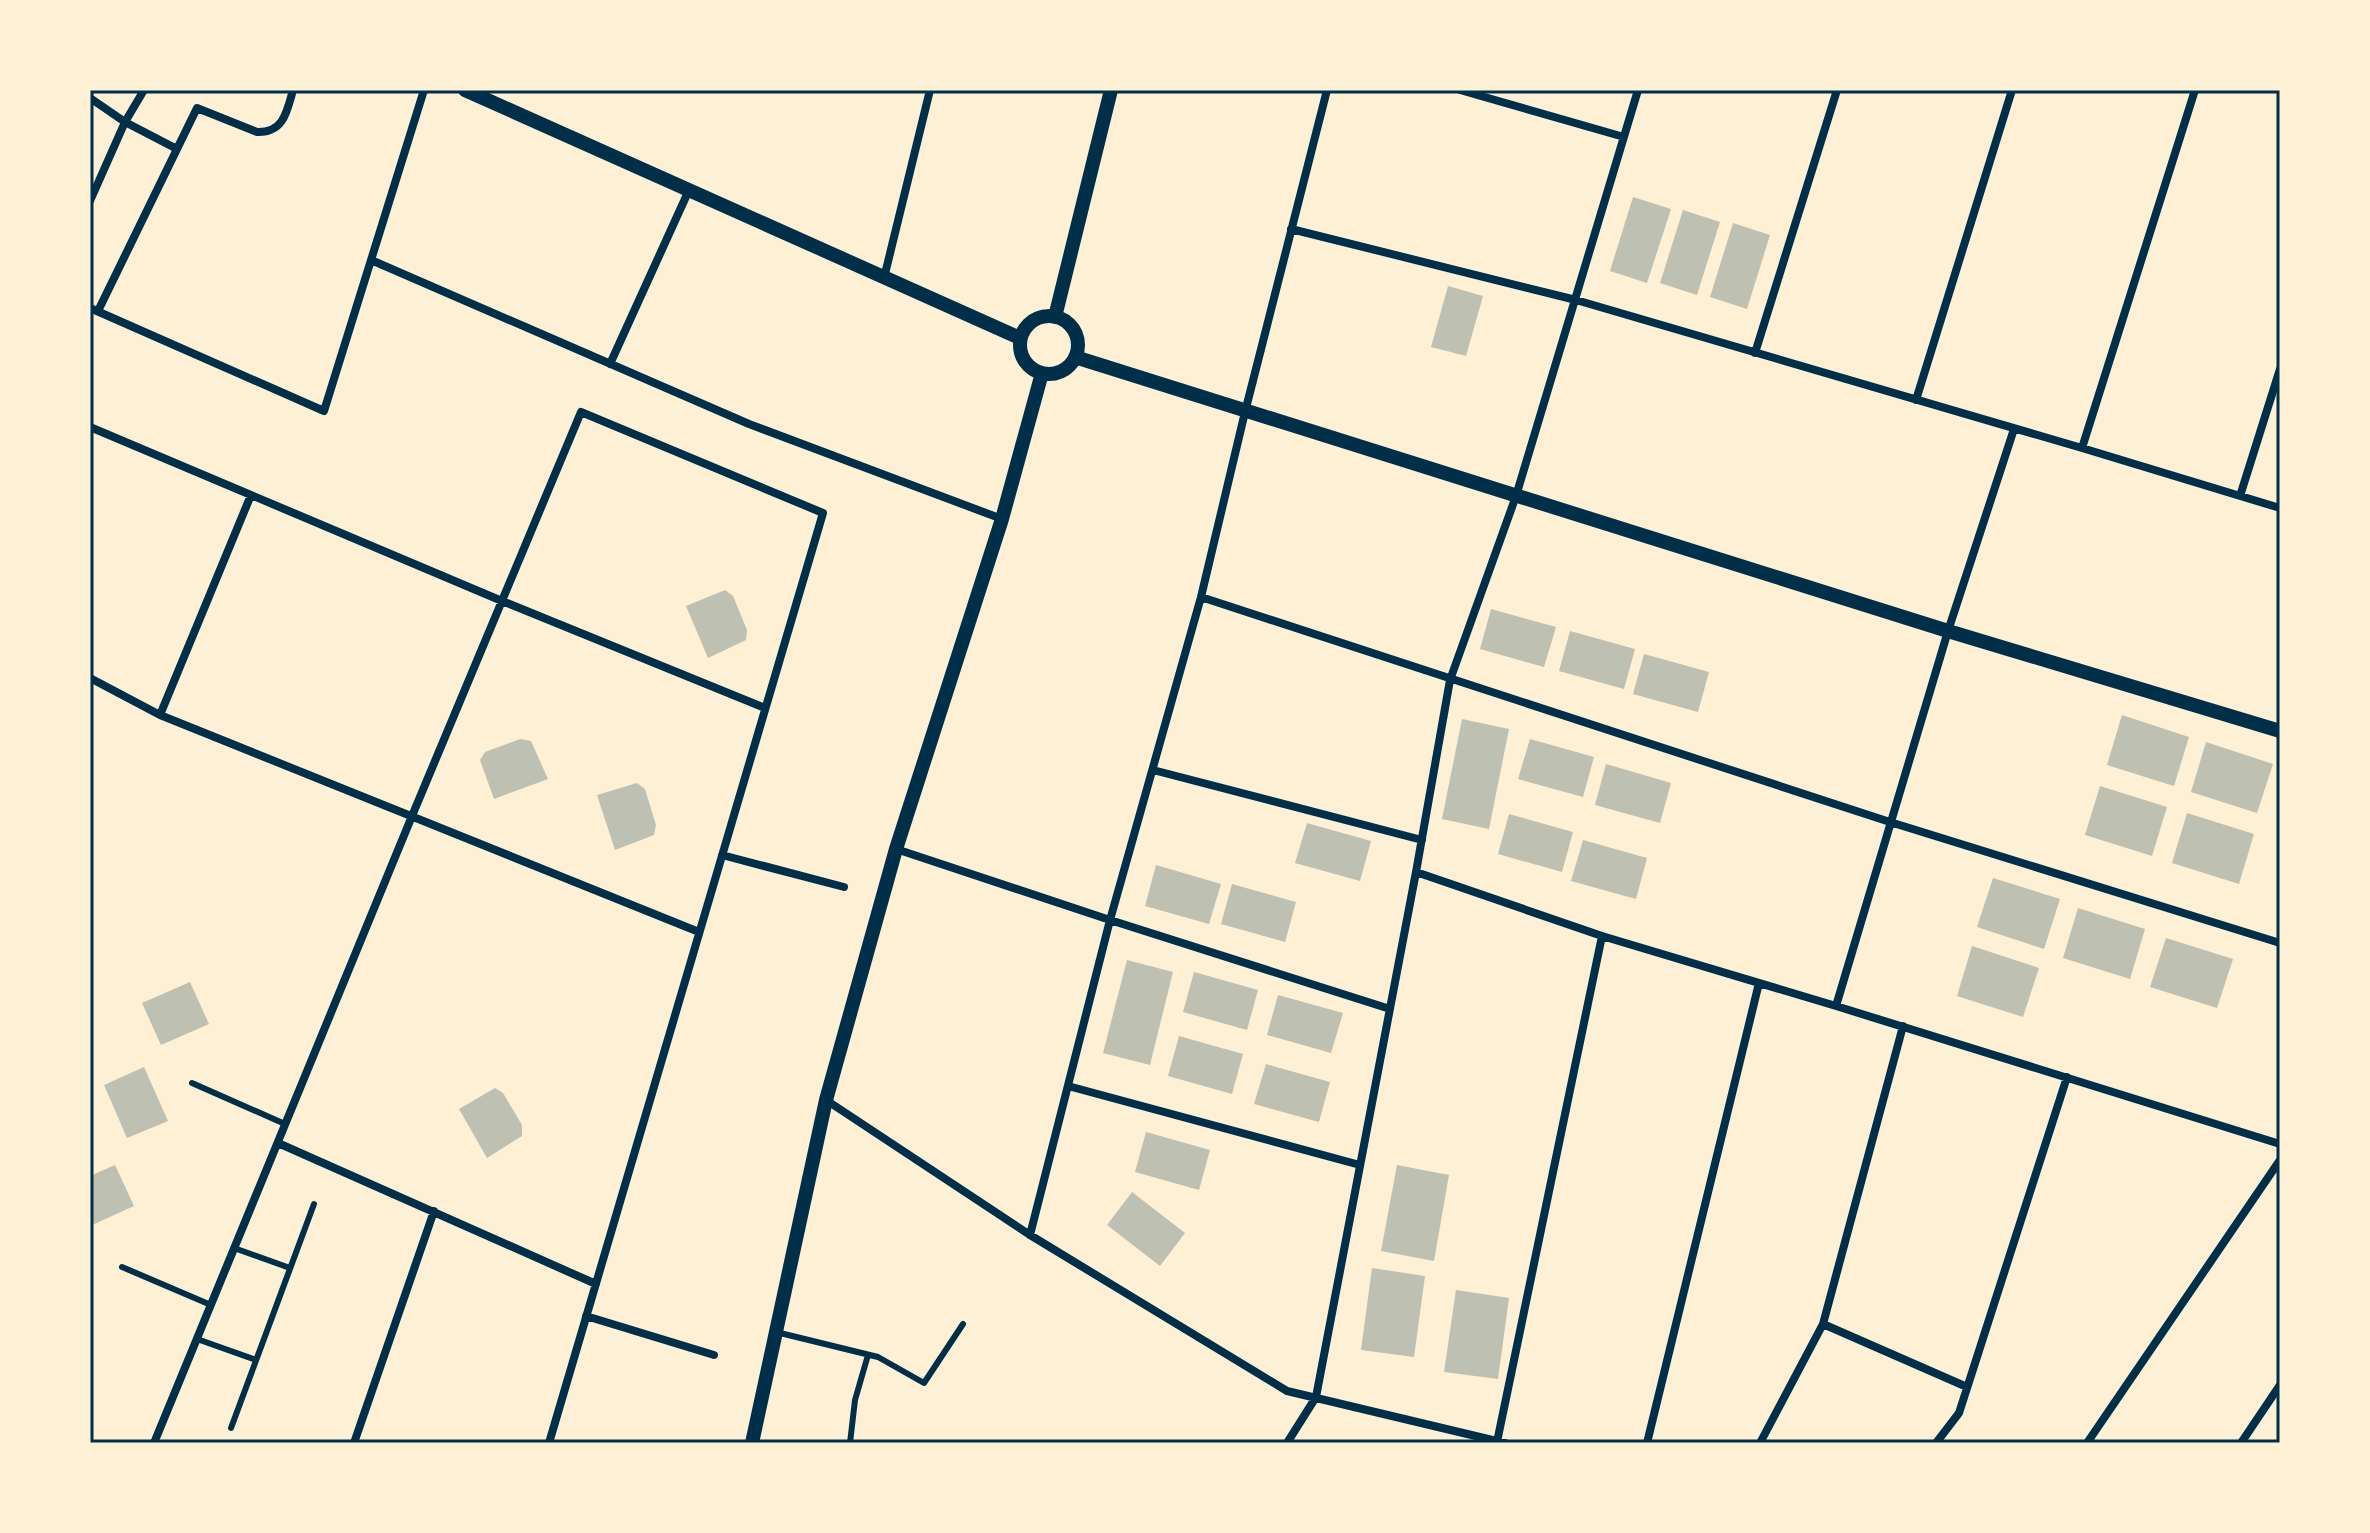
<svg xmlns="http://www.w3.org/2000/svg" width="2370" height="1533" viewBox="0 0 2370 1533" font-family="Montserrat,sans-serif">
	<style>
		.building { fill: #bec0b2 }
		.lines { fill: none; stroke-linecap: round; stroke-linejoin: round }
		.service { stroke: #003049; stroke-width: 6 }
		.minor { stroke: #003049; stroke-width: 8 }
		.tertiary { stroke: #003049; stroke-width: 14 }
		.neatline { fill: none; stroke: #003049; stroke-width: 3 }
	</style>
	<rect width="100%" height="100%" fill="#fdf0d5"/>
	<path class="building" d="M1633 197 1671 209 1647 283 1610 271Z
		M1683 210 1720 222 1697 295 1660 283Z
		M1733 223 1770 235 1747 309 1710 297Z
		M1448 286 1483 296 1466 356 1431 347Z
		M725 590 733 596 747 630 746 640 708 658 686 606Z
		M1491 609 1556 627 1544 667 1480 649Z
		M1570 631 1635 649 1624 689 1559 671Z
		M1644 654 1709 672 1698 712 1633 694Z
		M2122 715 2189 737 2174 786 2107 765Z
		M1462 719 1509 729 1489 829 1442 819Z
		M520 739 531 741 548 779 494 799 480 760 485 752Z
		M1530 739 1594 757 1583 797 1518 779Z
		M2206 742 2273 764 2257 813 2191 792Z
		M1606 764 1671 783 1660 823 1595 805Z
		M637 783 645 789 656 825 654 835 615 850 597 795Z
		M2100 786 2167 807 2152 856 2085 835Z
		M2187 813 2254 834 2239 884 2172 863Z
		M1509 814 1573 832 1562 872 1498 854Z
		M1307 823 1371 841 1360 881 1295 863Z
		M1583 840 1647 858 1636 899 1571 881Z
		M1156 865 1221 884 1209 924 1145 906Z
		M1993 878 2060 899 2044 949 1977 927Z
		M1232 884 1296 902 1285 942 1221 924Z
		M2078 908 2145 929 2130 979 2063 958Z
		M2166 938 2233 959 2217 1008 2150 987Z
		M1972 946 2039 968 2023 1017 1957 996Z
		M1127 960 1173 972 1150 1065 1103 1053Z
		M1194 972 1258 990 1247 1030 1183 1012Z
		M190 982 209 1024 161 1045 142 1003Z
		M1278 995 1343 1013 1331 1053 1267 1035Z
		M1179 1036 1243 1054 1232 1094 1168 1076Z
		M1266 1064 1330 1082 1319 1122 1254 1104Z
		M144 1067 168 1121 127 1138 104 1085Z
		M495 1088 503 1093 522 1125V1136L487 1158 459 1109Z
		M1146 1132 1210 1150 1199 1190 1135 1172Z
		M115 1165 134 1206 90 1226V1176Z
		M1397 1165 1449 1175 1434 1261 1381 1251Z
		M1132 1192 1185 1233 1160 1266 1107 1225Z
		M1372 1268 1425 1276 1414 1357 1361 1350Z
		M1456 1290 1509 1298 1498 1379 1444 1372Z"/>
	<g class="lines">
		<path class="service" d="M192 1083 285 1124
			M234 1248 290 1268
			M122 1267 211 1305
			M776 1332 878 1357 924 1383 963 1324
			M197 1339 256 1360
			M231 1428 314 1204
			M850 1443 855 1400 868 1355"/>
		<path class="minor" d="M1460 90 1624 137
			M90 98 125 122 177 149
			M90 201 125 122 144 90
			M1291 229 1576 300 2082 448 2280 508
			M371 260 749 424 1002 519
			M884 278 930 90
			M90 308 324 411 424 90
			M98 311 197 108 257 132C284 133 287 111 293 90
			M1755 353 1837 90
			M610 364 689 190
			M1916 400 2012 90
			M90 427 502 601 765 708
			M2082 448 2195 90
			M2240 496 2280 369
			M1201 597 1890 822 2280 943
			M90 678 160 715 699 932
			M160 715 251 495
			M1153 770 1422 840
			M896 849 1110 920 1390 1009
			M722 855 844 887
			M1416 872 1602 936 1836 1006 2280 1144
			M1836 1006 1948 631 2014 429
			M1068 1086 1360 1165
			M826 1100 1030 1235 1287 1391 1505 1443
			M278 1143 596 1284
			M1030 1235 1110 920 1201 597 1245 412 1327 90
			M586 1316 714 1355
			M1823 1324 1967 1387
			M1497 1442 1602 936
			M154 1443 412 816 581 412 823 513 549 1443
			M354 1443 434 1211
			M1287 1443 1316 1397 1416 872 1450 680 1516 496 1638 90
			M1647 1443 1759 983
			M1760 1443 1823 1324 1903 1026
			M1936 1443 1959 1413 2067 1077
			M2087 1443 2280 1160
			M2241 1443 2280 1385"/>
		<path class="tertiary" d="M465 90 1020 338
			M1020 345a29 29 0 1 1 58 0a29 29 0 1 1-58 0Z
			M1055 317 1111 90
			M1075 357 1948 631 2280 731
			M752 1443 826 1100 896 849 1002 519 1042 373"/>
	</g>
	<rect width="2370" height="1533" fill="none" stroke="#fdf0d5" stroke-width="184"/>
	<rect x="92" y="92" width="2186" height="1349" class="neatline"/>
</svg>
